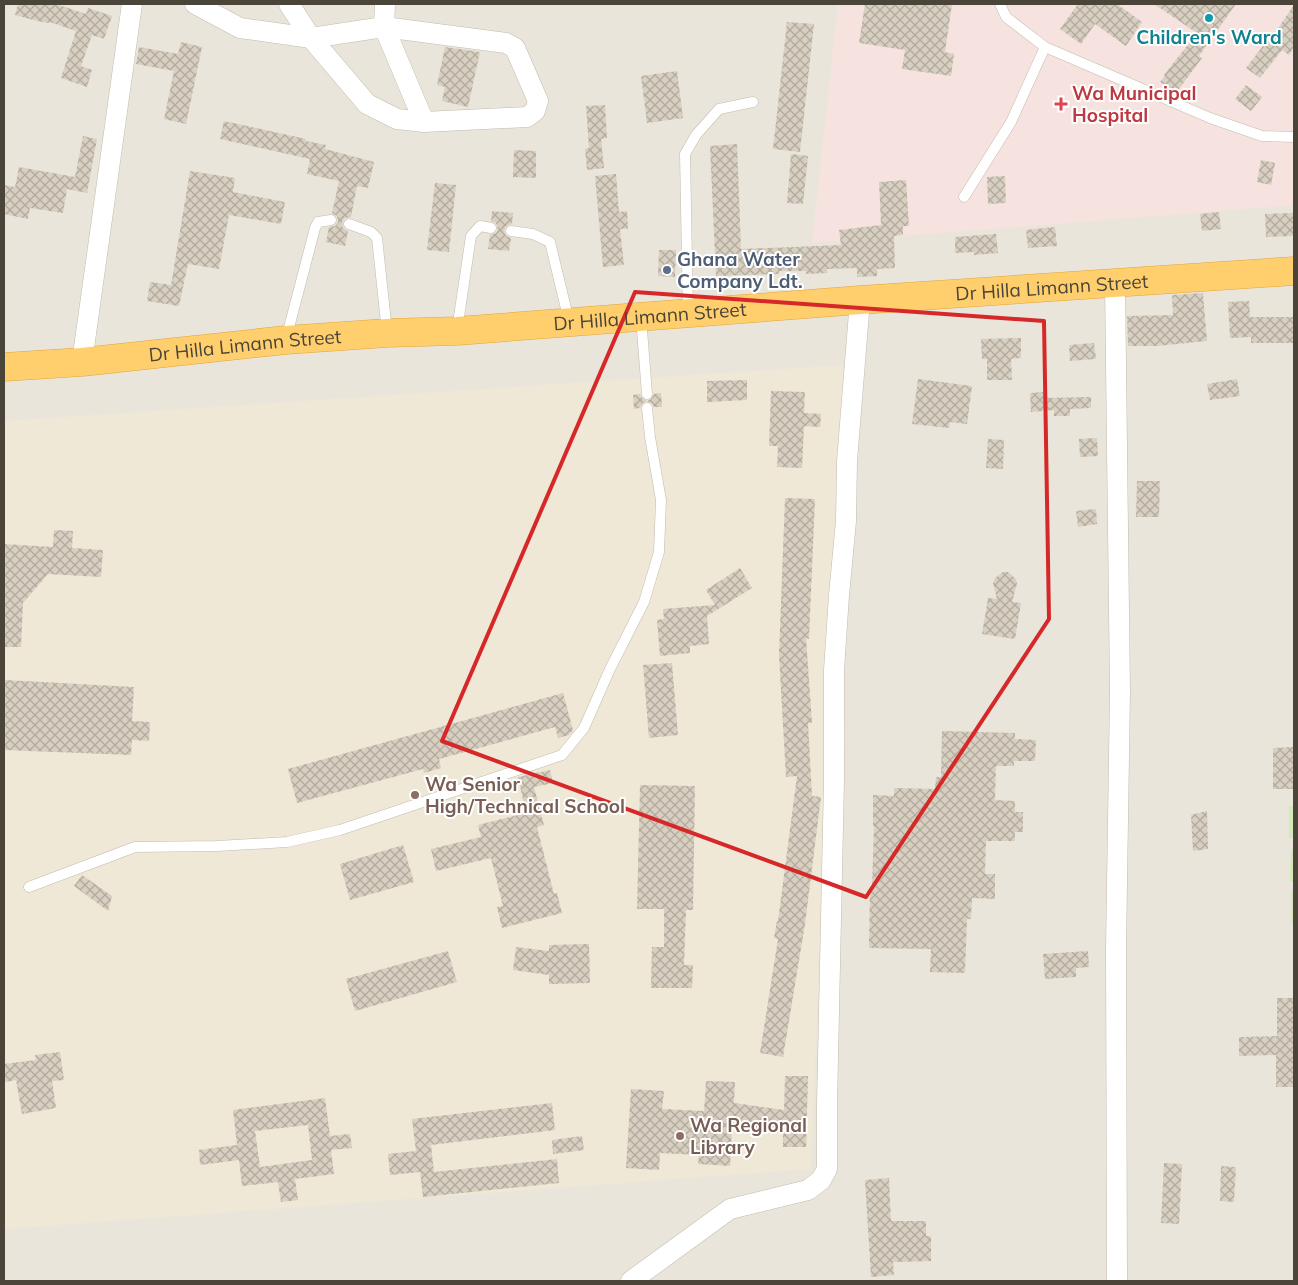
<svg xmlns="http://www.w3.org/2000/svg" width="1298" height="1285" viewBox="0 0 1298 1285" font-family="Mulish,sans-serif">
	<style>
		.residential { fill: #eae5da }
		.education { fill: #efe8d6 }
		.medical { fill: #f6e3e0 }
		.pitch { fill: #d2eab5 }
		.building { fill: url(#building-cross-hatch); fill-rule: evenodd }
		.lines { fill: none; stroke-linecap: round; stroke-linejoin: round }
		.lane-casing { stroke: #c2bbae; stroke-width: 11 }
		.street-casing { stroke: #c2bbae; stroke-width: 21 }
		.highway-casing { stroke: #e0a43c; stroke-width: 29 }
		.lane { stroke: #fff; stroke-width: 10 }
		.street { stroke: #fff; stroke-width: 20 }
		.highway { stroke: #ffcf6e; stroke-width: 28 }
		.marked { fill: none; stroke: #d62828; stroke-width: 4; stroke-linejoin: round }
		.culture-dot { fill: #0f9aa8; stroke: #fff; stroke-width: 2 }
		.health-dot { fill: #e0444e; stroke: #fff; stroke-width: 2 }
		.service-dot { fill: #5c6f8a; stroke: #fff; stroke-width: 2 }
		.education-dot { fill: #8d6e63; stroke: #fff; stroke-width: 2 }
		.labels { text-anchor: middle; stroke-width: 4; stroke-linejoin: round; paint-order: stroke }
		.culture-label { font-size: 19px; font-weight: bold; fill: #0d838f; stroke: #fff }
		.health-label { font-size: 19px; font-weight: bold; fill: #be3a42; stroke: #fff; text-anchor: start }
		.service-label { font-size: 19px; font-weight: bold; fill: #4e5e75; stroke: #fff; text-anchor: start }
		.street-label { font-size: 19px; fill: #4b4439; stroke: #fff }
		.education-label { font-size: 19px; font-weight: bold; fill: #785e54; stroke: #fff; text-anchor: start }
	</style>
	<defs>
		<pattern id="building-cross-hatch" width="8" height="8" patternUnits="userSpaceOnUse" patternTransform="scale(1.25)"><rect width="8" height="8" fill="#d8cfc1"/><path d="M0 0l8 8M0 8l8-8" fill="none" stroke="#b1aa9e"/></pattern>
	</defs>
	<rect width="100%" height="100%" fill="#f6f3ec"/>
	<path class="residential" d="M4 4H1294V1281H4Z"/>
	<path class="education" d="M843 365 811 1169 4 1229V421Z"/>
	<path class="medical" d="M838 4H1294V205L812 243Z"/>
	<path class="pitch" d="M1289 806H1294V838H1289Z
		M1291 849H1294V881H1290Z
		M1291 891H1294V923H1291Z"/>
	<path class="building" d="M18 4H56L86 14 88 8 112 16 104 39 92 35 81 66 92 70 87 87 61 78 76 31 50 22 49 23 37 21 15 15Z
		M865 4H952L945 52 954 54 951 76 902 69 905 50 859 43Z
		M1078 4H1117L1142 22 1126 46 1095 24 1081 44 1060 29Z
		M1154 4H1236L1199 56 1202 58 1176 93 1160 82 1165 76 1164 75 1197 33Z
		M1294 5V47L1289 55 1282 50 1260 78 1246 68 1263 46 1265 47Z
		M787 22 814 24 800 152 773 149Z
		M181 42 202 47 186 124 164 119 174 71 136 64 139 47 178 54Z
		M445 47 480 52 468 107 442 101 445 87 437 85Z
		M677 71 683 118 647 123 641 76Z
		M1246 85 1262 97 1251 111 1235 99Z
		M605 105 607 138 601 139 604 168 587 170 585 149 589 148 586 106Z
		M224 121 306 139V141L326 145 325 149 374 162 368 188 357 186 351 217 345 218 342 222 343 228 348 231 345 246 326 242 329 227 335 226 338 222 337 216 332 213 339 181 307 174 310 159 220 139Z
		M83 136 97 139 87 193 67 189 63 213 30 208 28 219 4 214V185L15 187 19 167 75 177Z
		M737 144 741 249 841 245 839 230 881 225 879 182 906 180 909 226H903V235L894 236 895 268 877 269V276L857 277V268L827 269V273L806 274V271H779V274L716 276 710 146Z
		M514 150 536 151V178L513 177Z
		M791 154 808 156 803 204 787 203Z
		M1261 160 1275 163 1271 185 1257 182Z
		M190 171 235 178 233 192 285 202 281 224 229 215 219 269 188 264 179 306 147 301 150 282 171 285Z
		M616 174 619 212 627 211 628 229H620L624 265 603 267 595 176Z
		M1005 176 1006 203 988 204 987 177Z
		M435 183 456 185 449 252 427 250Z
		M492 211 513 213 512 224 506 226 504 231 506 236 511 238 509 251 488 249 490 235 496 233 498 229 496 223 491 221Z
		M1219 212 1221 229 1202 231 1200 214Z
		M1294 213V236L1266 237 1265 214Z
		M1055 227 1057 246 1028 248 1026 230Z
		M996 234 998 253 974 255V252L955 253V237Z
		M659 250H676L675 277 658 276Z
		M1203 293 1207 341 1157 346H1128L1127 316 1173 315 1172 295Z
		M1249 301 1250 317H1294V343H1251V337L1230 338 1228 302Z
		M1021 338V358L1011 359 1012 380H987V359H982L981 339Z
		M1094 343 1096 359 1070 361 1069 345Z
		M918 379 972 386 967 424 950 422 949 428 912 424Z
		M1237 379 1240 396 1210 400 1207 384Z
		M747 380V400L707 402V381Z
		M771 391 805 392 804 413 821 414 820 427 804 426 802 468 777 467 778 446H769Z
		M1043 392 1044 398 1091 397V408L1070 409V416H1054V410L1031 412 1030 393Z
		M661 393 662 407H654L652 404 647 401 643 403 640 408 634 409 633 395 640 394 642 398 647 401 651 399 654 394Z
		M1097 438 1098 456 1080 457 1079 439Z
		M988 439 1004 440 1003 469 986 468Z
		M1137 481H1160L1159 517H1136Z
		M785 498 815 499 809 639 806 638 812 723H808L812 796 821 797 805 924 783 1057 760 1053 778 939 774 938 777 921H778L797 776 786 777 779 655Z
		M1096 509 1097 524 1078 527 1076 511Z
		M54 530 73 531 72 548 103 550 101 577 48 574 23 603 21 647H4V544L53 547Z
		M740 568 752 588 707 616 709 644 690 646V653L660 656 657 620 664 619 663 609 715 605 706 590Z
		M1003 572H1008L1016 579 1017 584 1012 602 1021 603 1015 639 982 634 988 598 997 599 993 583 995 578Z
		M672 663 678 735 649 738 643 665Z
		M5 680 134 687 132 721 150 722 149 741 132 740 131 755 4 750Z
		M563 693 573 730 569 735 558 738 555 727 439 759 441 768 424 773 423 769 297 803 288 769Z
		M942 731 1015 733V739L1036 740 1035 761H1014V766H996L995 800 1015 801V812H1023V832H1015V841H986L985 874H995V899L972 898 971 919H967L965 973 930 972 931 949 869 948 870 887H872L874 826H873V795L894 796V788L935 789 936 777H941Z
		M1294 747V789H1273V748Z
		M550 770 553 783 534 787 544 825 537 827 554 894 557 893 562 913 502 928 497 907 503 906 491 858 436 871 431 849 481 837 478 825 526 813 518 777Z
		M640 785 695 786 693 910H686L684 965H693L692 988H651L652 947H664V909H637Z
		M1207 811 1208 849 1193 851 1191 815Z
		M403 845 414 882 350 900 340 864Z
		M82 875 112 896 108 911 74 886Z
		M589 944 590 983 549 984V975L513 970 516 947 549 951V945Z
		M448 951 457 982 355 1011 346 979Z
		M1088 951 1089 967 1076 968V977L1045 979 1043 954Z
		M1277 998H1294V1087H1276V1055L1239 1056V1037L1277 1036Z
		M60 1052 64 1080 52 1081 56 1108 22 1114 16 1080 5 1082 4 1064 36 1060 35 1055Z
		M785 1076H808L806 1147H783V1134L732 1126 730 1166 698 1164 699 1155 660 1153 659 1170 626 1168 631 1089 664 1091 662 1109 704 1111 706 1081 735 1082 734 1103 784 1110Z
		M325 1098 330 1136 350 1134 352 1148 331 1150 334 1174 295 1179 298 1200 281 1202 278 1182 242 1186 239 1160 200 1165 199 1150 237 1145 233 1110ZM308 1125 312 1160 260 1167 255 1131Z
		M552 1103 555 1130 431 1145 434 1172 557 1159 559 1183 423 1197 420 1172 390 1175 388 1154 416 1151 412 1119Z
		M582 1136 584 1150 553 1154 552 1140Z
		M1164 1163 1182 1164 1179 1224 1161 1223Z
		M1221 1166 1236 1167 1234 1202 1220 1201Z
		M889 1178 891 1221H926V1236H931V1261L893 1262 894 1275 871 1277 865 1180Z"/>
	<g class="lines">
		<defs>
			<path id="lane" d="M1000 4 1006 17 1045 47 1210 118 1262 136 1294 137
				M964 197 1011 122 1045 47
				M349 224 371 232 377 238 387 332
				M511 231 533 234 550 242 569 321
				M688 312 685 154 696 135 719 109 753 102
				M641 317 647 394
				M457 330 471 236 480 226 491 228
				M286 339 315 228 318 222 331 220
				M29 887 135 847 217 846 287 842 340 830 562 755 584 728 610 669 644 602 659 552 661 500 650 437 647 408"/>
			<path id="street" d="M195 4 240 28 311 38 384 27 506 43 515 48 538 101 535 111 527 117 424 122 397 119 367 104 311 38 289 4
				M385 4 384 27 424 122
				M1115 283 1120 692 1116 949 1117 1281
				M82 362 132 4
				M631 1281 730 1209 808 1190 821 1180 827 1169V1104L834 780V670L839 595 846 521 847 461 860 300"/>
			<g id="highway">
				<path id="s1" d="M4 367 82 362 286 340 387 333 457 331 860 300 1294 271"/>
			</g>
		</defs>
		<use href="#lane" class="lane-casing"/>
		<use href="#street" class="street-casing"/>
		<use href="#highway" class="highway-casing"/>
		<use href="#lane" class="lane"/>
		<use href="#street" class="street"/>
		<use href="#highway" class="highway"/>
	</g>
	<path class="marked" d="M635 292 1044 321 1049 619 866 897 442 741Z"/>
	<circle class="culture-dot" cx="1209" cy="18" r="5"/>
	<path class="health-dot" d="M1058.5 96.5h5v5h5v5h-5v5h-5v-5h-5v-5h5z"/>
	<circle class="service-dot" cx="667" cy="270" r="5"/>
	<g class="education-dot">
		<circle cx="415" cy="795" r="5"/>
		<circle cx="680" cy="1136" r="5"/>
	</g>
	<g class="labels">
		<g class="culture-label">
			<text x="1209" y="44">Children's Ward</text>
		</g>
		<g class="health-label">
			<text x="1072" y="100">Wa Municipal<tspan x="1072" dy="22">Hospital</tspan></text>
		</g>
		<g class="service-label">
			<text x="677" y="266">Ghana Water<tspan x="677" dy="22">Company Ldt.</tspan></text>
		</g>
		<g class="street-label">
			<text dy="7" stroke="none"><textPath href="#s1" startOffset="1051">Dr Hilla Limann Street</textPath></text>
			<text dy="7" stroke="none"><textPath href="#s1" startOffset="648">Dr Hilla Limann Street</textPath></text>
			<text dy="7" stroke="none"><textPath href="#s1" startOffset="242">Dr Hilla Limann Street</textPath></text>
		</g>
		<g class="education-label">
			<text x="425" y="791">Wa Senior<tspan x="425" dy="22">High/Technical School</tspan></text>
			<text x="690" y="1132">Wa Regional<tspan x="690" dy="22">Library</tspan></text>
		</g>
	</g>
	<rect width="1298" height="1285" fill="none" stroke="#4b4439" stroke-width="10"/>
</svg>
